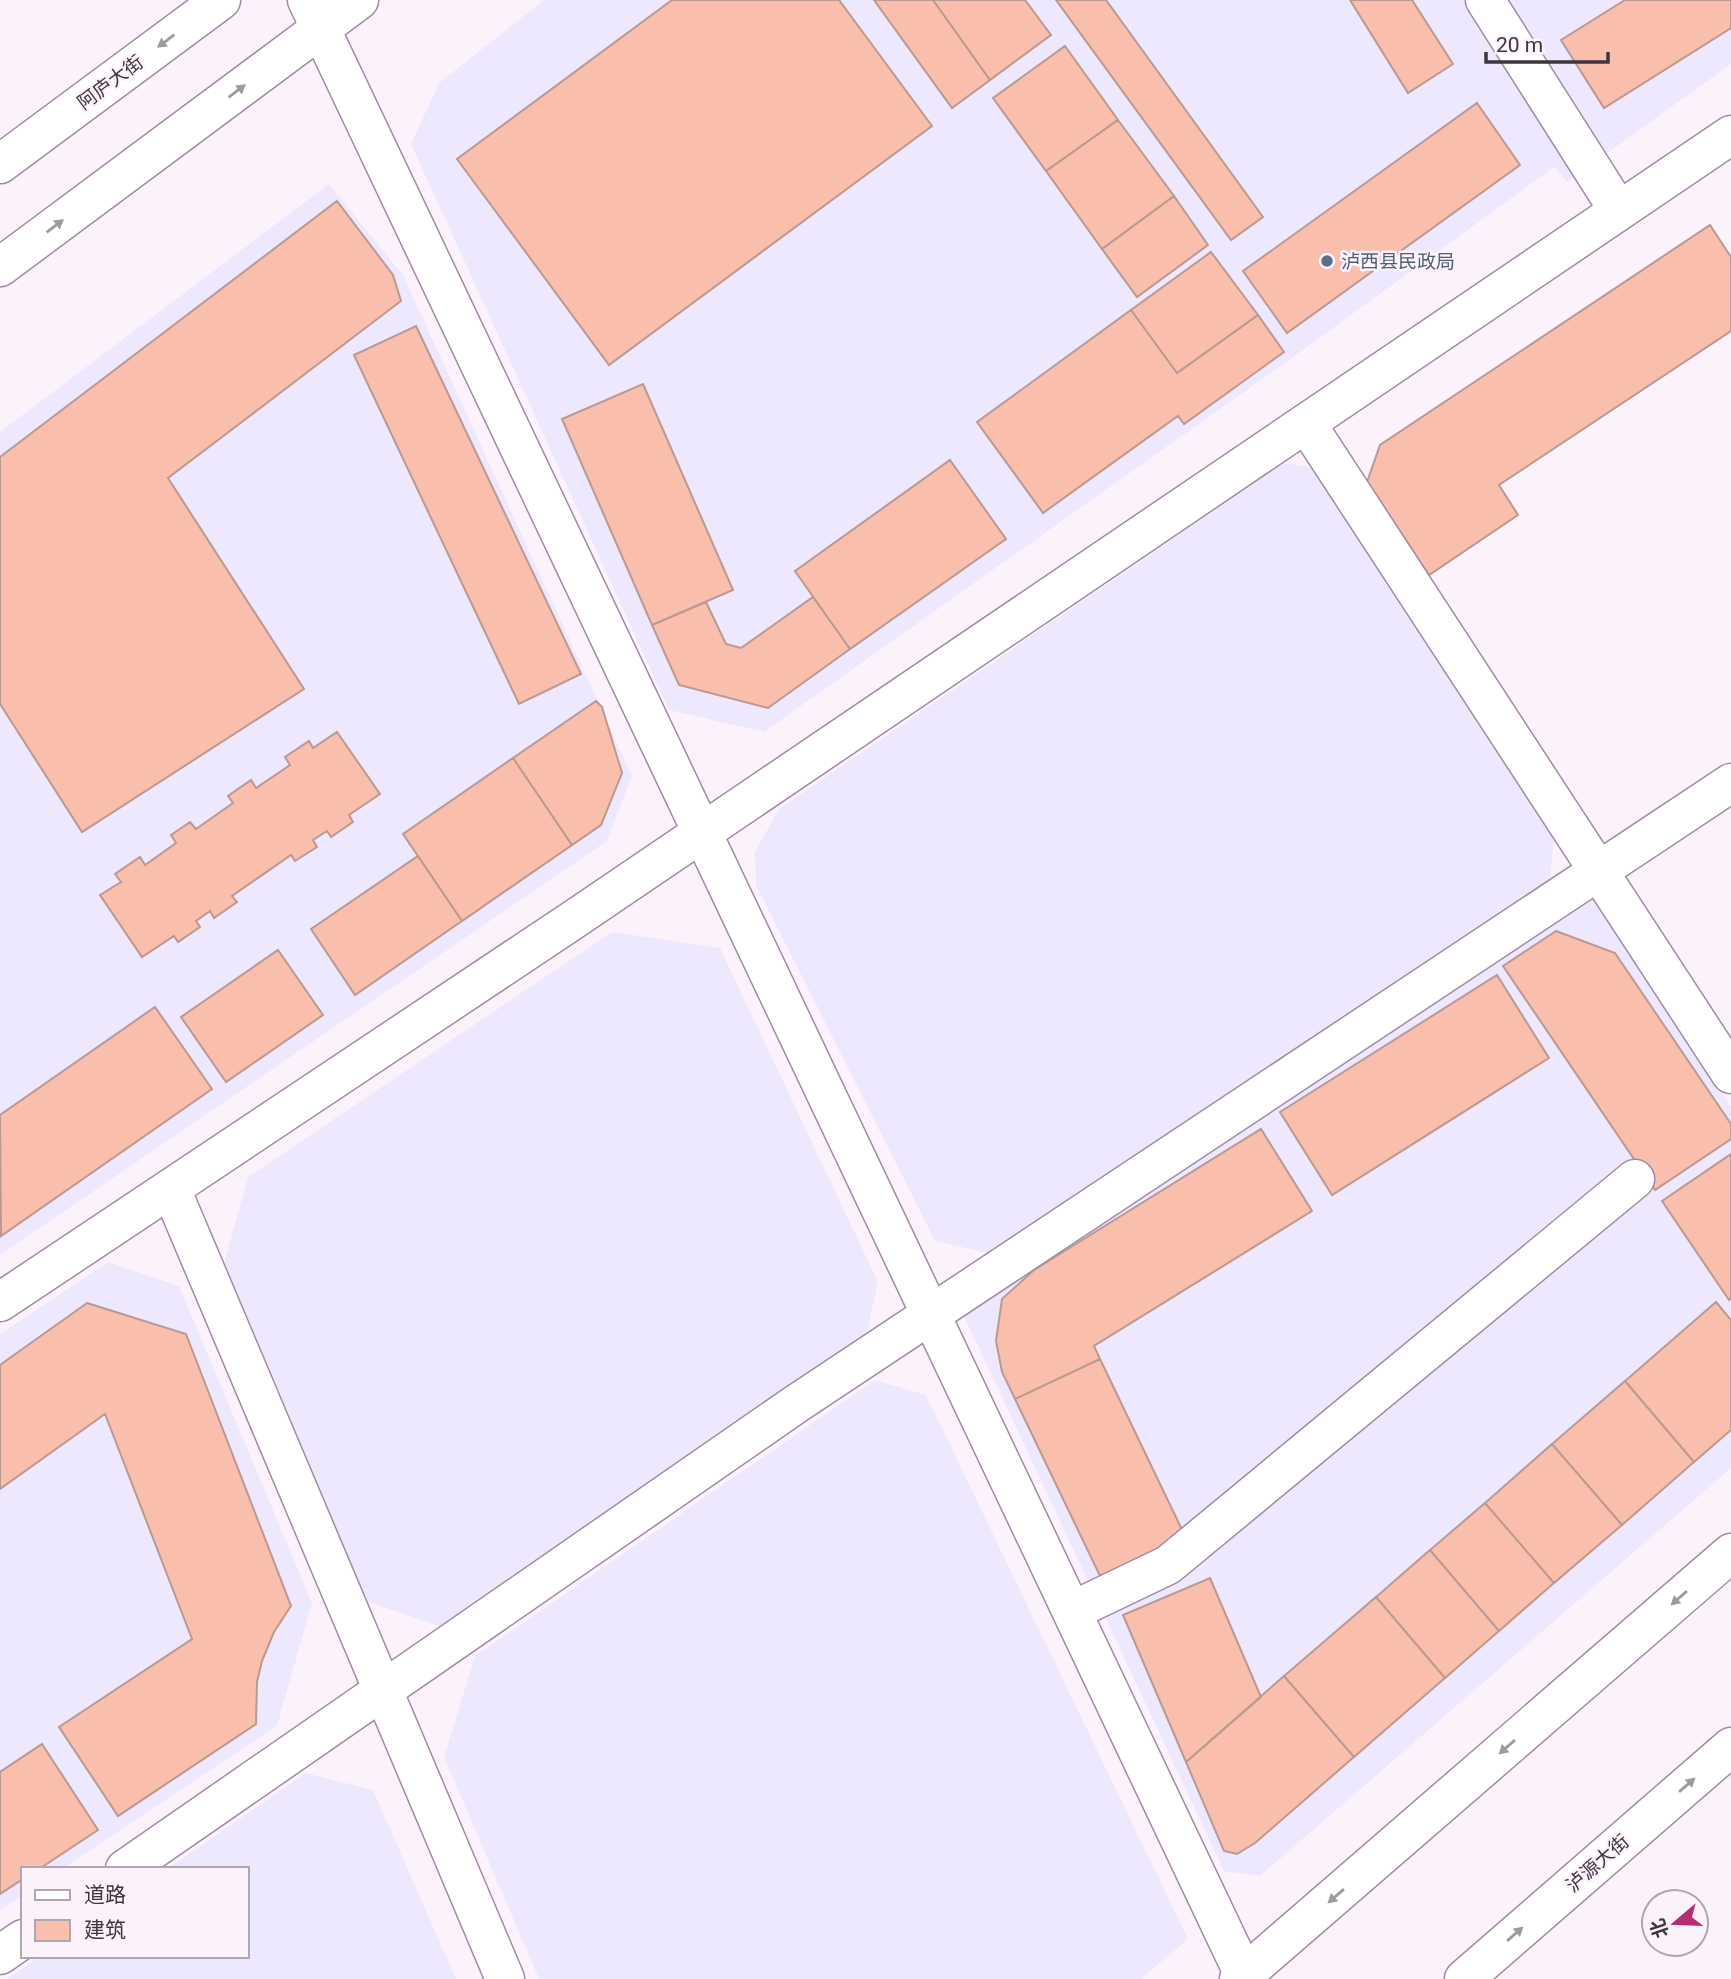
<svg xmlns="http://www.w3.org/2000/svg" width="1731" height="1979" viewBox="0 0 1731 1979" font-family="Roboto,'Noto Sans SC',sans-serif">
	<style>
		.commercial { fill: #eee8fe }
		.building { fill: #f9beac; stroke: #ba9990; stroke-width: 2 }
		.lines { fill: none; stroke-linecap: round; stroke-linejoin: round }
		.minor-casing { stroke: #a18ba2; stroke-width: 41 }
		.major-casing { stroke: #a18ba2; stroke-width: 41 }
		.highway-casing { stroke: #a18ba2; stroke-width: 41 }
		.minor { stroke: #fff; stroke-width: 38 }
		.major { stroke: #fff; stroke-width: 38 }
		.highway { stroke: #fff; stroke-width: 38 }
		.oneway { fill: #9e9a9e }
		.service-dot { fill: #5c6f8a; stroke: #fcf2fc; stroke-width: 2.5 }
		.labels { text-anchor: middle; stroke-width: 5; stroke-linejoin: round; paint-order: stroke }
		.street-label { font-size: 19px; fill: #3e353e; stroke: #fcf2fc }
		.service-label { font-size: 19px; fill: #4e5e75; stroke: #fcf2fc; text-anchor: start }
	</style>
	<rect width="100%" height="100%" fill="#fcf2fc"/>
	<path class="commercial" d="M544 0H1731V64L1567 182 1554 167 1296 355 764 732 669 710 411 144 439 83Z
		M329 184 403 275 632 776 607 841 0 1255V432Z
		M1284 463 1318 468 1554 838 1549 891 997 1255 935 1241 756 885 755 852 779 809Z
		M1592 895 1731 1106V1468L1260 1876 1224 1871 963 1314Z
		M612 932 720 948 878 1282 865 1340 447 1629 366 1601 221 1275 248 1177Z
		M108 1262 179 1286 312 1603 277 1726 62 1869H23V1895L0 1910V1334Z
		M875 1380 926 1395 1188 1939 1141 1979H539L444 1757 475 1656Z
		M306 1773 373 1790 456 1979H7L40 1956H247V1869H167Z"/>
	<path class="building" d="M672 0H839L932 126 609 365 457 159Z
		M874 0H933L990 80 952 108Z
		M933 0H1025L1051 35 990 80Z
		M1056 0H1106L1263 217 1231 240Z
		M1350 0H1412L1453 64 1408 93Z
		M1625 0H1731V28L1604 108 1561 40Z
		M1065 46 1118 120 1046 171 993 98Z
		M1477 103 1520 165 1287 333 1243 271Z
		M1118 120 1174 196 1102 249 1046 171Z
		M1174 196 1208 245 1137 297 1102 249Z
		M337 201 393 275 401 301 168 478 304 689 82 832 0 704V457Z
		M1710 225 1731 257V331L1499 485 1518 515 1429 575 1367 482 1380 445Z
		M1211 252 1258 315 1177 373 1131 310Z
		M1131 310 1177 373 1258 315 1284 352 1184 424 1178 416 1043 513 977 422Z
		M416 326 581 674 519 704 354 355Z
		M643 384 733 590 652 625 562 419Z
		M950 460 1006 539 850 649 795 571Z
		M813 597 850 649 768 708 679 685 652 625 706 602 726 644 741 648Z
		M596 701 602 707 622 773 601 825 572 845 513 758Z
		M337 732 380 794 349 815 353 822 331 837 327 831 313 840 317 847 295 861 291 855 232 896 237 902 214 918 210 911 196 921 200 927 178 942 174 936 142 957 100 895 121 882 115 874 140 857 145 865 176 843 171 835 190 822 196 829 233 803 228 796 251 780 256 788 290 765 285 757 309 741 313 748Z
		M513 758 572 845 462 921 403 834Z
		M418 856 462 921 355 995 311 929Z
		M1556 931 1615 953 1731 1124V1139L1655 1190 1503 966Z
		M278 950 323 1015 226 1082 181 1017Z
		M1497 975 1549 1058 1332 1195 1280 1112Z
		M155 1007 212 1089 1 1236 0 1115Z
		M1261 1129 1312 1211 1094 1346 1100 1359 1015 1399 1002 1372 996 1341 1002 1299 1034 1270Z
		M1731 1154V1298L1729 1300 1662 1201Z
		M1716 1302 1731 1320V1430L1694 1462 1625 1381Z
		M87 1303 186 1334 291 1606 274 1632 262 1661 257 1682 256 1724 118 1816 59 1727 192 1639 105 1414 0 1489V1365Z
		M1100 1359 1186 1538 1101 1578 1015 1399Z
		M1625 1381 1694 1462 1622 1525 1552 1444Z
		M1552 1444 1622 1525 1554 1583 1485 1503Z
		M1485 1503 1554 1583 1499 1631 1430 1550Z
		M1430 1550 1499 1631 1445 1678 1376 1597Z
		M1210 1578 1261 1697 1186 1762 1123 1615Z
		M1376 1597 1445 1678 1354 1757 1284 1676Z
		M1284 1676 1354 1757 1255 1843 1237 1854 1224 1851 1186 1762Z
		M42 1744 98 1830 39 1869H23V1879L0 1894V1772Z"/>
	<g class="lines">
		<defs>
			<path id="minor" d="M307 0 1246 1979
				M1485 0 1619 211
				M1306 423 1731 1074
				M171 1189 505 1979
				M0 1302 573 920 1731 135
				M1072 1611 1168 1565 1635 1179
				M125 1869 796 1404 1731 783
				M0 1955 23 1939"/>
			<path id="major" d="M1239 1979 1731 1553
				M1464 1979 1731 1747"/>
			<path id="highway" d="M0 164 221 0
				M0 267 359 0"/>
		</defs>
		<use href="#minor" class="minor-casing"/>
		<use href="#major" class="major-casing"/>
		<use href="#highway" class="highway-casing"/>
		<use href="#minor" class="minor"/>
		<use href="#major" class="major"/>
		<use href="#highway" class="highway"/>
	</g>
	<defs><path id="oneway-solid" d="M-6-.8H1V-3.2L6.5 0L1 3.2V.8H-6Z" transform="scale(1.75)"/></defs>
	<g class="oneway">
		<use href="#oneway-solid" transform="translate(166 41) rotate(143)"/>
		<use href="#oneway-solid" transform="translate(237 91) rotate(-37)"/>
		<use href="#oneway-solid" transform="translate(55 226) rotate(-37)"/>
		<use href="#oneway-solid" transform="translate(1679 1598) rotate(139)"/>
		<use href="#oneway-solid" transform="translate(1507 1747) rotate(139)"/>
		<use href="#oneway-solid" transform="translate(1687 1785) rotate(-41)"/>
		<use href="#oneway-solid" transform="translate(1336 1896) rotate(139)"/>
		<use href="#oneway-solid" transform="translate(1515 1934) rotate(-41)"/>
	</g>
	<circle class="service-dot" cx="1327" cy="261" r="7"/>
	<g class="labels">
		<g class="street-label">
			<text transform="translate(110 82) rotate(-37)" y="7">阿庐大街</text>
			<text transform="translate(1597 1863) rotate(-41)" y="7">泸源大街</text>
		</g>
		<g class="service-label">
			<text x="1341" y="268">泸西县民政局</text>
		</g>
	</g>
	<rect x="21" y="1867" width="228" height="91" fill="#fcf2fc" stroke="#b0a6b0" stroke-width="2"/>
	<rect x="35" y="1890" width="35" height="10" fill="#ffffff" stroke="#b0a6b0" stroke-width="2"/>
	<text x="84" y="1902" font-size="21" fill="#3e353e">道路</text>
	<rect x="35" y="1920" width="35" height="21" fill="#f9beac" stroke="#b0a6b0" stroke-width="2"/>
	<text x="84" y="1937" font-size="21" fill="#3e353e">建筑</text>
	<g transform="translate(1675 1923) rotate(251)"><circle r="33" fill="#fcf2fc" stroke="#b0a6b0" stroke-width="2"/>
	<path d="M0-5L12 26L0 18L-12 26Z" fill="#b32e73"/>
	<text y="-10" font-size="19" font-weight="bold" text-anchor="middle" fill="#3e353e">北</text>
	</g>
	<path d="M1486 52v10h122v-10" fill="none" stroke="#3e353e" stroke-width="3.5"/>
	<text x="1496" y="52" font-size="21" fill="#3e353e" stroke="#fcf2fc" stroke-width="5" paint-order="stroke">20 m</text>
</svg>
